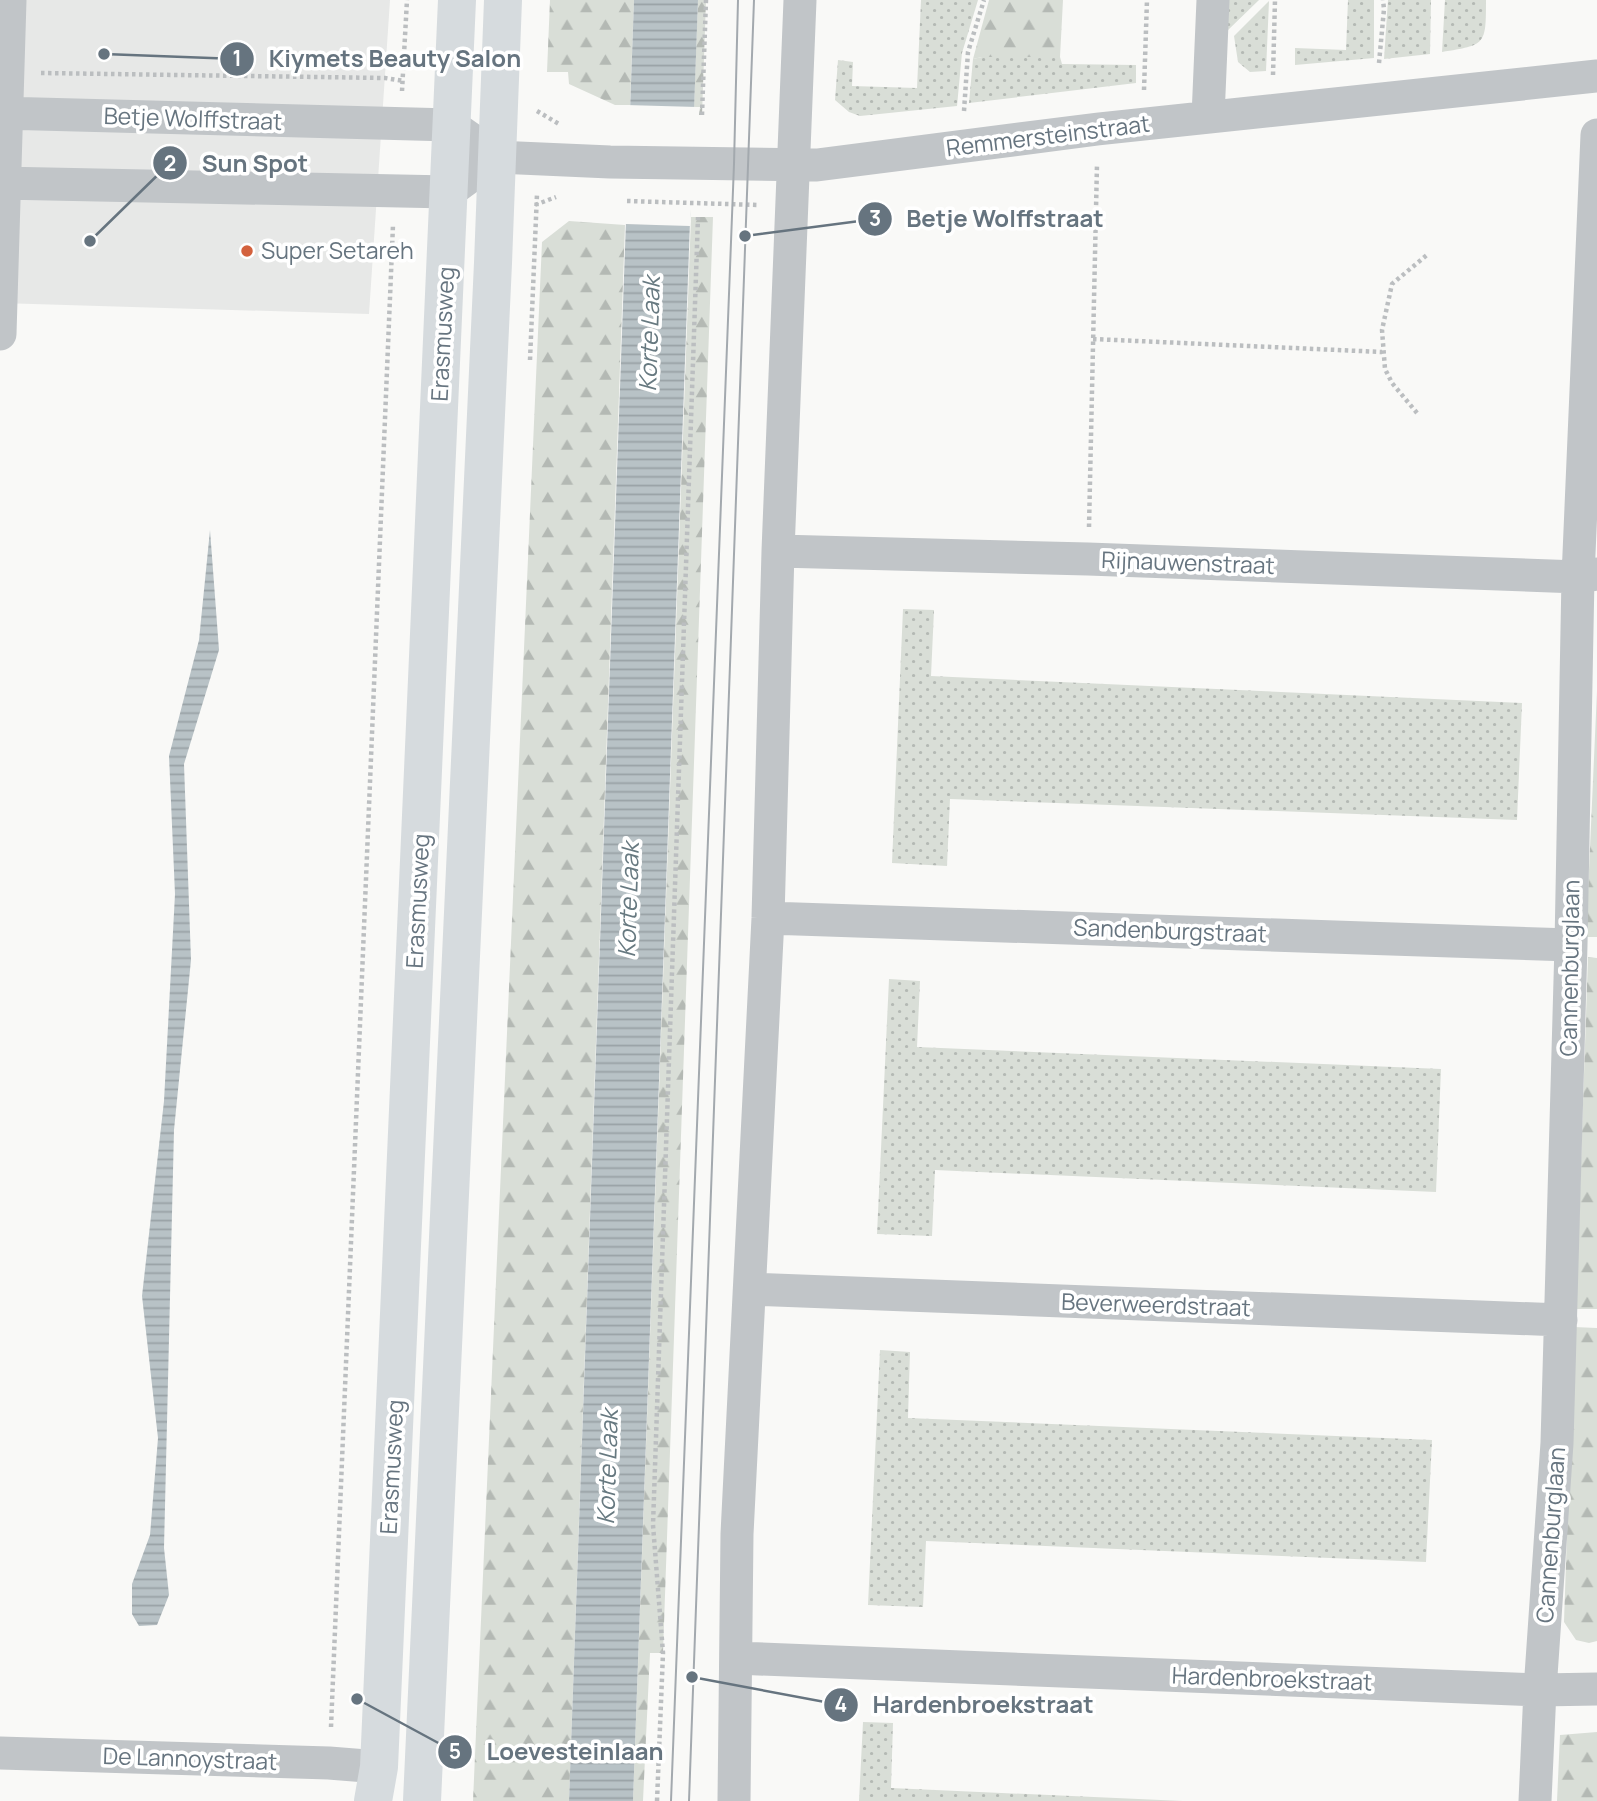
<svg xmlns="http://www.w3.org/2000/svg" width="1597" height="1801" viewBox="0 0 1597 1801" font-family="Manrope,sans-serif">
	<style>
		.built { fill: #e7e8e7 }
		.grass { fill: url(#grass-dots) }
		.forest { fill: url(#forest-firs) }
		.water { fill: url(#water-rules) }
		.pier { fill: #f9f9f7 }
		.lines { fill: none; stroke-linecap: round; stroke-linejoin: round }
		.path { stroke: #bbbec0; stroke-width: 4.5; stroke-dasharray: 3.5 3.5; stroke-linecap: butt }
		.street { stroke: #c1c5c8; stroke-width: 33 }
		.secondary { stroke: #d6dbde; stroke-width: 38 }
		.tram { stroke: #a3a9ae; stroke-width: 2 }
		.poi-dot { fill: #d3613d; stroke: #fff; stroke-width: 2.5 }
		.labels { text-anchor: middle; stroke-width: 7; stroke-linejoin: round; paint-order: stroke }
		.street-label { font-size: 23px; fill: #66747f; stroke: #fff }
		.poi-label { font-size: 23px; fill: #66747f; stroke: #fff; text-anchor: start }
		.water-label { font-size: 24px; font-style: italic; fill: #677980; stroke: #fff }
		.leader { fill: none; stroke: #66747f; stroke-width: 2.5 }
		.callout-dot { fill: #66747f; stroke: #fff; stroke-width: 2.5 }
		.mark-label { font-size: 21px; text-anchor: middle; font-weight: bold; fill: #fff }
		.callout-label { font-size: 24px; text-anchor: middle; font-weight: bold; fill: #66747f; stroke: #fff; stroke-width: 7; stroke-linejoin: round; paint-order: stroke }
	</style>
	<defs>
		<pattern id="grass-dots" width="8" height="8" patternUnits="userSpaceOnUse" patternTransform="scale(1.75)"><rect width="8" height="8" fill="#d9ded7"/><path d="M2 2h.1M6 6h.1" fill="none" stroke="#b4b9b4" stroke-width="1.8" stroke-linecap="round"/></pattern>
		<pattern id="forest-firs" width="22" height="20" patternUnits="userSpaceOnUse" patternTransform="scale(1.75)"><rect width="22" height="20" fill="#d9ded7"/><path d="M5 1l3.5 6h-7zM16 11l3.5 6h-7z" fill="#b4b9b4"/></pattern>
		<pattern id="water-rules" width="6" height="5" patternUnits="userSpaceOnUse" patternTransform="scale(1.75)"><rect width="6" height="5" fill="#b8c2c6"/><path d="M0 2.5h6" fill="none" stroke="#99a2a6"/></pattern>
	</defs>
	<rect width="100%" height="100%" fill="#f9f9f7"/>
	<path class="built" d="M0 0H390L369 314 0 303Z"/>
	<path class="grass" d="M921 0H978L962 53 957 106 860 116 849 112 835 100 838 60 853 62 852 86 917 88Z
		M1228 0H1259L1227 31Z
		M1348 0H1374V58L1295 65V48L1346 50Z
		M1388 0H1431L1430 54 1384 59Z
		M1445 0H1486C1486 45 1486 45 1442 52Z
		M1269 1 1266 71 1250 72 1238 62 1234 36Z
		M982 57H1060L1062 64 1136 65V83L969 103 973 59Z
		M903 609 934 610 931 676 1522 703 1517 820 950 799 947 866 892 863Z
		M889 979 920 981 917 1047 1441 1069 1436 1192 935 1170 932 1236 877 1234Z
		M880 1350 910 1352 908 1418 1432 1440 1426 1562 926 1541 923 1607 868 1605Z
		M863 1722 893 1723 891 1788 1183 1801H859Z"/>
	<path class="forest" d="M550 0H634L630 105H615L569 84 568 72H547Z
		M698 0H706L702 115H699L700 107H694Z
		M989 0H1063L1060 57H982L973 59Z
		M691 217H713L663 1653H650L643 1801H633Z
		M569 221 625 225 569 1801H473L542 242Z
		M1597 691V937H1586Z
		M1588 957 1597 958V1309H1576Z
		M1574 1327 1597 1328V1641L1589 1643 1576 1640 1564 1622Z
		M1597 1732V1801H1557L1560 1735Z"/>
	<path class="water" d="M634 0H698L633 1801H569Z
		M210 530 219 650 184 764 191 960 174 1130 164 1548 169 1595 157 1625 139 1626 132 1614V1584L150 1535 158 1438 142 1296 164 1101 175 894 169 756 199 640Z"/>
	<path class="pier" d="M626 105 697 107 690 226 622 224Z"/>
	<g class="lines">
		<path class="path" d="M1379 63 1384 9 1383 0
			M41 73 385 78 404 81
			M1273 75 1275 0
			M1144 90 1147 0
			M402 91 407 0
			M537 111 559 124
			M964 111 968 52 984 0
			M702 115 706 0
			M627 201 759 205
			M535 205 556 197
			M1093 339 1382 352
			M530 360 537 194
			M1417 413 1392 383 1385 369 1382 330 1392 284 1428 254
			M1089 527 1097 164
			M331 1727 393 225
			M657 1801 663 1653 653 1525 698 217"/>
		<path class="street" d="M0 113 451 125 497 157
			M1208 117 1213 0
			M497 157 610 162 817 165 1098 129 1597 76
			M0 183 449 192 497 157
			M0 334 10 0
			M778 551 1088 559 1578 577 1597 574
			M768 918 1571 945
			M751 1289 1561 1320
			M736 1658 1540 1690 1597 1689
			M0 1753 329 1763 379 1767
			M734 1801 737 1534 768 918 778 551 800 0
			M1535 1801 1540 1690 1557 1443 1571 945 1578 577 1597 135"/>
		<path class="secondary" d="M373 1801 379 1767 457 0
			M422 1801 493 263 503 0"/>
		<path class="tram" d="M671 1801 734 164 738 0
			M689 1801 754 0"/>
	</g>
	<circle class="poi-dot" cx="247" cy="251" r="7"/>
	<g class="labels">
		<g class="street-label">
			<text transform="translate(193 119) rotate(2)" y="8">Betje Wolffstraat</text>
			<text transform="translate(1048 136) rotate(-7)" y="8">Remmersteinstraat</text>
			<text transform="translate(443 334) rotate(-87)" y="8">Erasmusweg</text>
			<text transform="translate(1188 563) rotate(2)" y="8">Rijnauwenstraat</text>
			<text transform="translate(418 901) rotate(-87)" y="8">Erasmusweg</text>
			<text transform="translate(1170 931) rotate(2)" y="8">Sandenburgstraat</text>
			<text transform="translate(1570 968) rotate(-89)" y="8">Cannenburglaan</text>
			<text transform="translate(1156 1305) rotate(2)" y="8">Beverweerdstraat</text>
			<text transform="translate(392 1467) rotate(-87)" y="8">Erasmusweg</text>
			<text transform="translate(1551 1535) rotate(-86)" y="8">Cannenburglaan</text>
			<text transform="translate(1272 1679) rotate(2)" y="8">Hardenbroekstraat</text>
			<text transform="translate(190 1759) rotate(2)" y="8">De Lannoystraat</text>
		</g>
		<g class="poi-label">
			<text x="261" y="259">Super Setareh</text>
		</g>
		<g class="water-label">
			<text transform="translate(650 334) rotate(-88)" y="8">Korte Laak</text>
			<text transform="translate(629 900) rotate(-88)" y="8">Korte Laak</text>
			<text transform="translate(608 1467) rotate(-88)" y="8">Korte Laak</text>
		</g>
	</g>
	<path class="leader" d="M104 54L237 59M90 241L170 163M745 236L875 219M692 1677L841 1705M357 1699L455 1752"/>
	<g class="callout-dot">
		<circle cx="104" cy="54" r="7"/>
		<circle cx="90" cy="241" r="7"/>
		<circle cx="745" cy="236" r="7"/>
		<circle cx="692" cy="1677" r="7"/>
		<circle cx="357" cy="1699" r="7"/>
		<circle cx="237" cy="59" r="18"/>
		<circle cx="170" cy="163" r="18"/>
		<circle cx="875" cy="219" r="18"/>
		<circle cx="841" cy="1705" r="18"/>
		<circle cx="455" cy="1752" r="18"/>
	</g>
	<g class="mark-label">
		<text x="237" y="66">1</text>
		<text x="170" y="171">2</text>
		<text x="875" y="226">3</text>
		<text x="841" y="1712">4</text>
		<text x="455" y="1759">5</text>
	</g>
	<g class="callout-label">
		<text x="395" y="67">Kiymets Beauty Salon</text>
		<text x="255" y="172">Sun Spot</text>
		<text x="1005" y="227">Betje Wolffstraat</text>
		<text x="983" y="1713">Hardenbroekstraat</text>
		<text x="575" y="1760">Loevesteinlaan</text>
	</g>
</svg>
